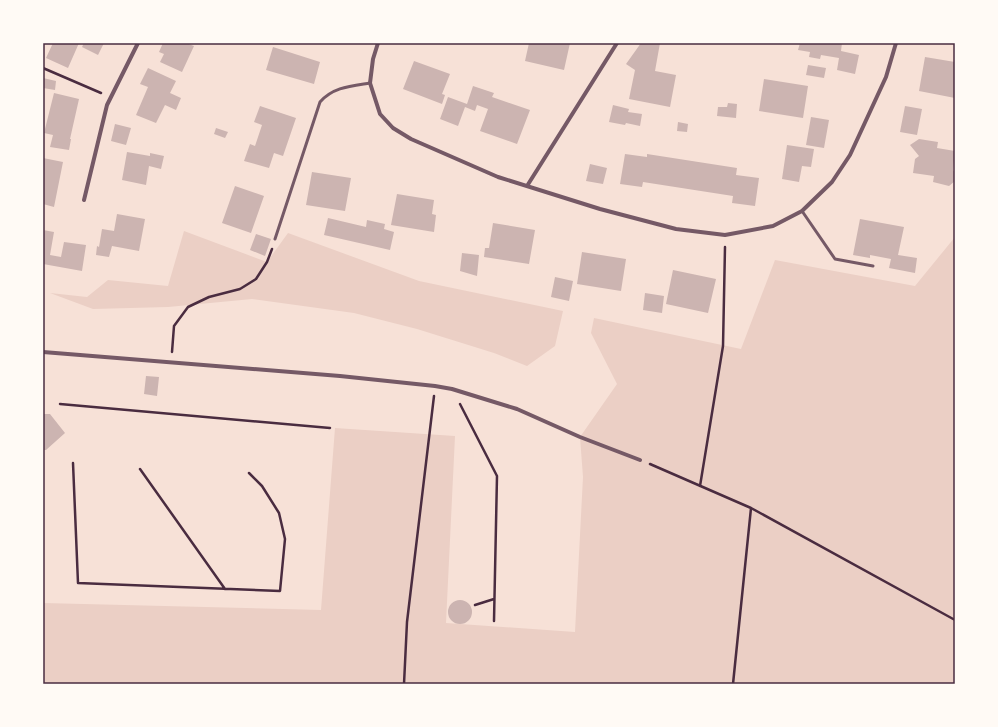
<svg xmlns="http://www.w3.org/2000/svg" width="998" height="727" viewBox="0 0 998 727" font-family="Cabin,sans-serif">
	<style>
		.green { fill: #ebcfc5 }
		.building { fill: #ccb4b1 }
		.lines { fill: none; stroke-linecap: round; stroke-linejoin: round }
		.path { stroke: #4a2c40; stroke-width: 2.5 }
		.service { stroke: #755966; stroke-width: 3 }
		.minor { stroke: #755966; stroke-width: 4 }
		.neatline { fill: none; stroke: #4a2c40; stroke-width: 1.5 }
	</style>
	<rect width="100%" height="100%" fill="#f7e1d7"/>
	<path class="green" d="M184 231 267 262 288 233 419 281 563 311 555 346 527 366 494 353 417 329 354 313 252 299 168 307 93 309 50 293 87 297 108 280 168 286Z
		M955 237V684H43V603L321 610 335 428 455 436 446 623 575 632 583 477 580 437 617 384 591 333 594 318 741 349 775 260 915 286Z"/>
	<path class="building" d="M53 43H79L68 68 46 58Z
		M84 43H104L98 55 82 47Z
		M163 43H186L194 46 182 72 160 62 164 54 159 52Z
		M529 43H570L564 70 525 61Z
		M641 43H660L655 71 676 75 670 107 629 99 635 70 626 64Z
		M800 43H842L841 51 859 55 855 74 837 70 839 58 821 55 820 59 809 57 810 52 798 50Z
		M273 47 320 62 314 84 266 70Z
		M925 57 955 62V98L919 91Z
		M414 61 450 74 442 94 445 95 442 104 403 89Z
		M808 65 826 68 824 78 806 75Z
		M148 68 176 81 170 93 181 98 176 110 165 105 156 123 136 115 148 87 140 84Z
		M43 78 56 81 55 90 43 88Z
		M764 79 808 86 803 118 759 111Z
		M473 86 494 93 492 97 530 110 517 144 480 131 488 109 477 105 475 111 465 107 458 126 440 119 448 97 467 104Z
		M54 93 79 99 70 139H71L69 150 50 147 53 135 44 133Z
		M728 103 737 104 736 118 717 116 718 107H727Z
		M613 105 629 109 628 112 642 114 640 126 626 123 625 125 609 122Z
		M260 106 296 118 283 156 274 153 269 168 244 161 250 144 255 146 262 125 254 122Z
		M905 106 922 109 917 135 900 132Z
		M811 117 829 120 824 148 806 145Z
		M678 122 688 124 687 132 677 131Z
		M115 124 131 128 126 145 111 141Z
		M216 128 228 132 225 138 214 134Z
		M919 139 938 142 937 148 955 151 953 170 955 173V181L949 186 933 182 934 176 913 173 915 159 919 156 910 145Z
		M787 145 814 149 811 167 802 166 799 182 782 179Z
		M127 152 150 156V153L164 156 161 169 149 166 146 185 122 180Z
		M625 154 647 157V154L737 168 736 175 759 178 755 206 732 203 733 196 643 182 642 187 620 184Z
		M43 158 63 162 54 207 43 204Z
		M590 164 607 168 603 184 586 181Z
		M312 172 351 178 345 211 306 205Z
		M235 186 264 196 251 233 222 223Z
		M397 194 434 200 432 214 436 215 434 232 391 225Z
		M117 214 145 219 139 251 112 246 109 257 96 255 97 246 99 247 102 229 114 231Z
		M328 218 366 227 367 220 385 224 384 229 394 232 390 250 324 235Z
		M860 219 904 227 898 255 917 258 915 273 889 268 891 259 870 255V258L853 255Z
		M493 223 535 230 529 264 484 257 485 248H489Z
		M43 230 54 232 50 255 61 257 64 242 86 245 82 271 43 264Z
		M256 234 271 239 265 256 250 250Z
		M582 252 626 259 621 291 577 284Z
		M462 253 479 255 477 276 460 271Z
		M673 270 716 279 708 313 666 304Z
		M555 277 573 281 569 301 551 297Z
		M645 293 664 296 662 313 643 310Z
		M146 376 159 377 157 396 144 394Z
		M43 414H50L65 433 46 450H43Z
		M448 612a12 12 0 1 1 24 0a12 12 0 1 1-24 0Z"/>
	<g class="lines">
		<path class="path" d="M43 68 101 93
			M172 352 174 326 188 307 209 297 240 289 256 279 267 262 272 249
			M60 404 330 428
			M460 404 497 476 494 621
			M73 463 78 583 280 591 285 539 279 513 262 486 249 473
			M650 464 751 508 955 620
			M140 469 225 589
			M700 486 723 346 725 247
			M475 605 494 599
			M404 684 407 622 434 396
			M733 684 751 508"/>
		<path class="service" d="M802 211 835 259 873 266
			M275 239 320 102C333 87 351 86 370 83"/>
		<path class="minor" d="M378 43 373 59 370 83 380 114 393 128 411 139 498 177 600 209 676 229 725 235 773 226 802 211 832 182 850 155 886 77 896 43
			M527 186 617 43
			M84 200 107 105 138 43
			M43 352 340 376 435 386 452 389 517 409 580 437 640 460"/>
	</g>
	<rect width="998" height="727" fill="none" stroke="#fffaf5" stroke-width="88"/>
	<rect x="44" y="44" width="910" height="639" class="neatline"/>
</svg>
